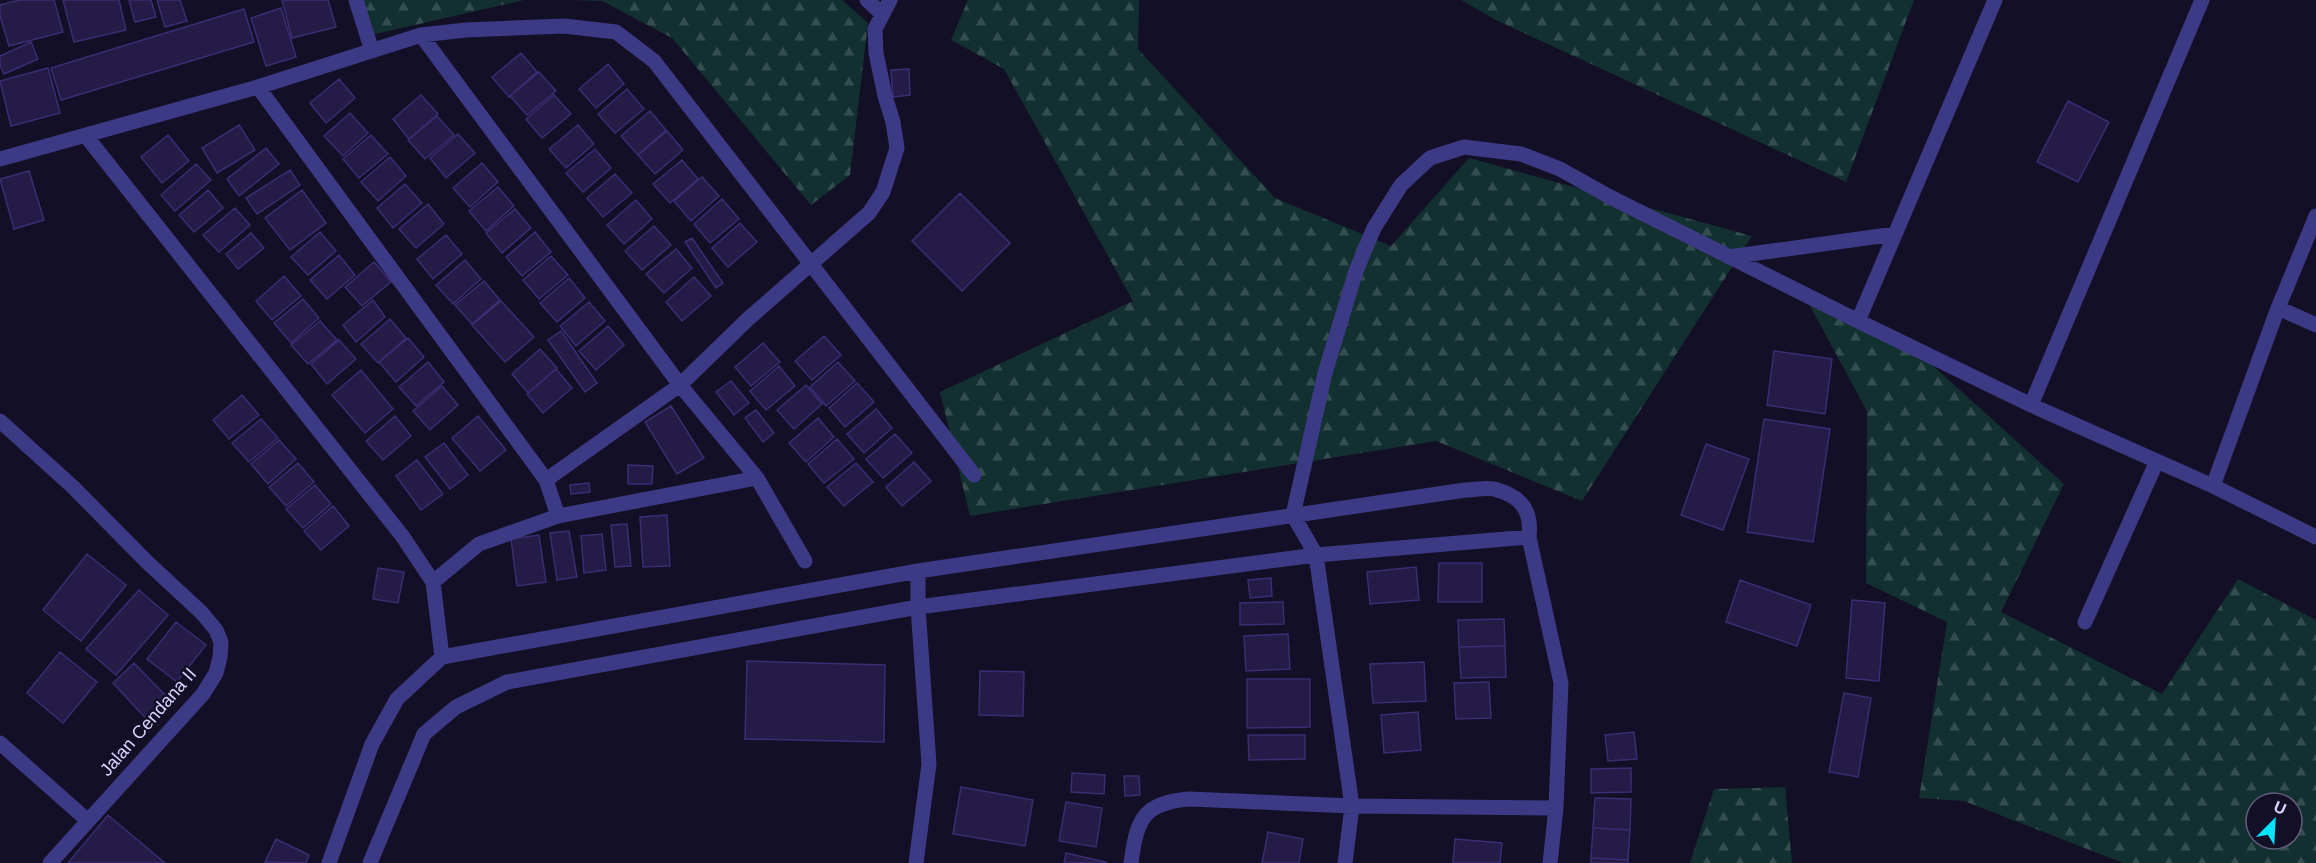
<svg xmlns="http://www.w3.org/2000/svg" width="2316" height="863" viewBox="0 0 2316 863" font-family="Helvetica,sans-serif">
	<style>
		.forest { fill: url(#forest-firs); fill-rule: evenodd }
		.building { fill: #241b47; stroke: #3b2d73; stroke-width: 1.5 }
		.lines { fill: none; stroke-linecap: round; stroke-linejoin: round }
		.street { stroke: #3d3a85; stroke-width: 15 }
		.labels { text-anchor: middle; stroke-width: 5; stroke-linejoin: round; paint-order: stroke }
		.street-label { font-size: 18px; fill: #d9d4ff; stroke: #130f26 }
	</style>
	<defs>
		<pattern id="forest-firs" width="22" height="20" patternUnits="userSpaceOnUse" patternTransform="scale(1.5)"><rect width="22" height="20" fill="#12302f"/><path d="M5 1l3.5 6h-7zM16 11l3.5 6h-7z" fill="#344d4e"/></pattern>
	</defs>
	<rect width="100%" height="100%" fill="#130f26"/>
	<path class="forest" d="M360 0H524L371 35Z
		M571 0H842L868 23 850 175 811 205 672 38 602 1Z
		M968 0H1139L1138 49 1275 198 1391 246 1469 158 1752 236 1582 501 1436 441 970 516 940 392 1133 301 1004 69 951 40Z
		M1461 0H1914L1846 182 1496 20Z
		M1809 304 1921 355 2064 484 2001 612 2162 694 2238 579 2316 620V863H2123L1964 801 1919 798 1947 622 1866 583 1867 411ZM2256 803H2292V839H2256Z
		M1785 787 1792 863H1690L1714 789Z"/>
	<path class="building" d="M19 0H54L63 32 9 46 0 16V5Z
		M63 0H119L126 30 74 42Z
		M129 0H151L156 17 135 22Z
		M157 0H180L187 21 165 27Z
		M282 0H328L336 27 292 38Z
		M281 8 296 57 266 66 251 18Z
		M244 9 254 42 61 100 51 68Z
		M31 42 38 59 4 74 0 65V56Z
		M521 53 537 72 509 97 492 77Z
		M608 64 624 84 596 108 579 89Z
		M48 68 60 113 11 126 0 81Z
		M909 69 910 95 893 97 891 70Z
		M539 72 556 91 527 115 510 96Z
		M339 79 355 98 326 123 310 103Z
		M627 89 644 109 615 133 598 114Z
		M421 95 438 114 409 139 393 119Z
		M554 95 571 114 542 138 526 119Z
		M2068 101 2109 122 2078 182 2037 162Z
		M650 111 666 130 638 155 621 136Z
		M350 113 368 133 343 156 324 136Z
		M437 116 454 135 425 159 408 140Z
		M239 125 255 150 217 173 202 148Z
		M578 125 594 144 566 168 549 149Z
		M667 131 683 150 655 174 638 155Z
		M458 134 475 153 446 178 430 158Z
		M168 135 189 161 162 183 141 157Z
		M371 135 388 154 359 178 343 159Z
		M266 148 279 164 239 196 227 179Z
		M595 149 611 168 583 192 566 173Z
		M390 157 406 176 378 201 361 182Z
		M682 160 698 179 670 203 653 184Z
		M482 163 498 182 470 207 453 188Z
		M196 164 211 180 175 211 161 195Z
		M290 170 300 185 257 214 246 198Z
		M29 171 44 220 14 229 0 179Z
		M615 174 632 193 603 217 587 198Z
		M702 177 719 196 691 221 674 201Z
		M405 184 422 203 393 228 377 208Z
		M498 187 514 206 486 231 469 211Z
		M208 190 223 208 194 232 179 215Z
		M302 190 326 223 290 250 265 218Z
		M960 193 1010 243 962 291 912 241Z
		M722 199 739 219 710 243 694 224Z
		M636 200 652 219 624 244 607 225Z
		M428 204 444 224 416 248 399 229Z
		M235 208 250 225 219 252 203 235Z
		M515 209 531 228 502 253 486 233Z
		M740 223 757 242 728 267 712 248Z
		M654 226 671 245 642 270 625 251Z
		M320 232 336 251 308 275 291 257Z
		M535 232 551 252 522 276 506 257Z
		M251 233 264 248 238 269 226 254Z
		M446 235 462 254 433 279 417 259Z
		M692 238 723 283 716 288 685 242Z
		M676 249 692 268 664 293 646 274Z
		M339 255 355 275 327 299 310 280Z
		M551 256 568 275 539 299 523 280Z
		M465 260 481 279 453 304 436 285Z
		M374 262 391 282 362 306 345 287Z
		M284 276 301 296 272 320 256 301Z
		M694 277 711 296 682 321 666 302Z
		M569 278 585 298 557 322 540 303Z
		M484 281 500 300 472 324 455 305Z
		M303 299 319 318 291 343 274 323Z
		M373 300 385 317 356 342 343 325Z
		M501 301 534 337 505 362 472 325Z
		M589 302 605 321 576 346 560 326Z
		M390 319 406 338 378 363 361 344Z
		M320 321 337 340 308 364 291 345Z
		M608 326 624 345 596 370 579 351Z
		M561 331 597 383 585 392 548 340Z
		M824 336 841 355 812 380 795 361Z
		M408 338 424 357 396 382 379 362Z
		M339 340 356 359 327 384 311 364Z
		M763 343 780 362 751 386 735 367Z
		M540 349 557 368 528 393 512 374Z
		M1774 351 1832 359 1825 414 1767 405Z
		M428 362 444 382 416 406 399 387Z
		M838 362 855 381 826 406 810 387Z
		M779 366 795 386 766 410 750 391Z
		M556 369 572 388 543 413 527 394Z
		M361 370 393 409 365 433 332 395Z
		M731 381 749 403 734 415 716 392Z
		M857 383 874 402 845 427 829 408Z
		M806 385 822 404 794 429 777 410Z
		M442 386 458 405 430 430 413 411Z
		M242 395 259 415 229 439 213 420Z
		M671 406 704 458 677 474 645 422Z
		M876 409 892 428 864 453 847 434Z
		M756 410 774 433 763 442 745 418Z
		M395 416 411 436 383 460 366 441Z
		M478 416 506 450 480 471 452 438Z
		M818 418 834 437 806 462 789 443Z
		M261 419 278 438 249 462 232 443Z
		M1764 419 1830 429 1813 542 1747 532Z
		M895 434 912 453 883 478 866 459Z
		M837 439 854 459 824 483 808 464Z
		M279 440 296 459 268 484 251 464Z
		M444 443 468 475 450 489 425 457Z
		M1706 444 1749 459 1723 530 1681 515Z
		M417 460 443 494 421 510 396 476Z
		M914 462 931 481 902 506 886 487Z
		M298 463 314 482 286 506 269 487Z
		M856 463 873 482 844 506 827 487Z
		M628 465 653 466 652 484H628Z
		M589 483 590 492 571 494 570 485Z
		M315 485 331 504 303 528 286 509Z
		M333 506 349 526 321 550 304 531Z
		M667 515 670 566 643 567 640 517Z
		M627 524 631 566 615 567 611 525Z
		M569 531 577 577 557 580 550 533Z
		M602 534 606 570 584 573 581 536Z
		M539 535 546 582 517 586 511 539Z
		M87 554 126 585 81 641 43 610Z
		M1439 563H1482V602H1438Z
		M1416 567 1419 600 1370 604 1367 572Z
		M378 568 404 572 398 603 373 599Z
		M1271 578 1272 596 1250 598 1248 580Z
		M1740 580 1811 605 1797 646 1726 622Z
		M139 590 168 615 116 675 86 649Z
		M1852 600 1885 603 1879 681 1846 678Z
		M1283 602 1284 624 1240 625V603Z
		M1504 619 1505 646 1459 647 1458 620Z
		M176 622 206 645 177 682 147 659Z
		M1288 634 1290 669 1246 671 1244 636Z
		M1505 646 1506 677 1461 678 1459 647Z
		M60 652 97 682 63 723 27 693Z
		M747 661 885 665 884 742 745 739Z
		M1424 662 1426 701 1373 703 1370 664Z
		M134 663 172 702 150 723 113 683Z
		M980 671 1024 672 1023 716 979 715Z
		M1247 679H1310V727L1247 728Z
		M1489 682 1491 718 1456 719 1454 683Z
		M1844 693 1871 698 1858 777 1829 772Z
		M1418 712 1421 750 1384 753 1381 715Z
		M1634 732 1637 759 1608 761 1605 735Z
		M1248 735H1305V759L1249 760Z
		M1631 768V792L1591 793V769Z
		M1072 773 1105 775 1104 794 1071 792Z
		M1124 776H1139L1140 795 1125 796Z
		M961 787 1033 800 1025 846 953 834Z
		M1595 798 1631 799 1630 830 1593 828Z
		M1066 802 1102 808 1096 847 1059 841Z
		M108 815 165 863H68Z
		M1593 828 1630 830 1628 860 1591 858Z
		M1268 832 1303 839 1299 863H1262Z
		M276 839 309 855 306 863 265 862Z
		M1455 839 1502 843 1500 863H1453Z
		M1066 853 1106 862V863H1064Z
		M1591 858 1628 860V863H1591Z"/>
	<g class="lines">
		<path class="street" d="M356 0 372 51
			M867 0 881 13
			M421 35 680 385 757 478 805 561
			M258 87 546 480
			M86 136 403 537 433 582
			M0 159 258 87 421 35 466 30 564 26 616 32 654 61 974 475
			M1729 257 1895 234
			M2278 308 2316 325
			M1858 321 1995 0
			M2031 405 2202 0
			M0 421 73 487 147 562 202 613 216 630 221 642 220 657 216 673 203 694 50 863
			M2213 486 2316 537
			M558 516 757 478
			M2085 622 2157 461
			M442 657 433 582 479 544 558 516 546 480 680 385 748 319 869 213 883 192 897 148 893 122 885 96 876 53 875 29 890 0
			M0 743 87 820
			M329 863 372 744 397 699 442 657 918 571 1465 490C1474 490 1485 487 1494 489 1521 496 1532 510 1529 537L1561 683 1556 808
			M370 863 424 734 456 707 507 682 918 607 1316 555 1529 537
			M916 863 929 764 918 607V571
			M1131 863C1137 820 1142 803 1189 799L1352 806 1556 808 1550 863
			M1345 863 1352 806 1316 555 1293 515 1325 373 1356 271 1374 228 1401 185 1430 158 1464 147 1521 154 1560 169 1610 197 1858 321 2031 405 2213 486 2278 308 2316 216"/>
	</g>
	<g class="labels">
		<g class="street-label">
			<text transform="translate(148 722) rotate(-49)" y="6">Jalan Cendana II</text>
		</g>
	</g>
	<g transform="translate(2274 821) rotate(24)"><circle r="28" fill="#130f26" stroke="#625e7d" stroke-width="1.5"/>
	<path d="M0-4.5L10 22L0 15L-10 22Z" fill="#00e5ff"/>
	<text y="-9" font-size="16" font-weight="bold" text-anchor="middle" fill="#d9d4ff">U</text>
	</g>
</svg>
